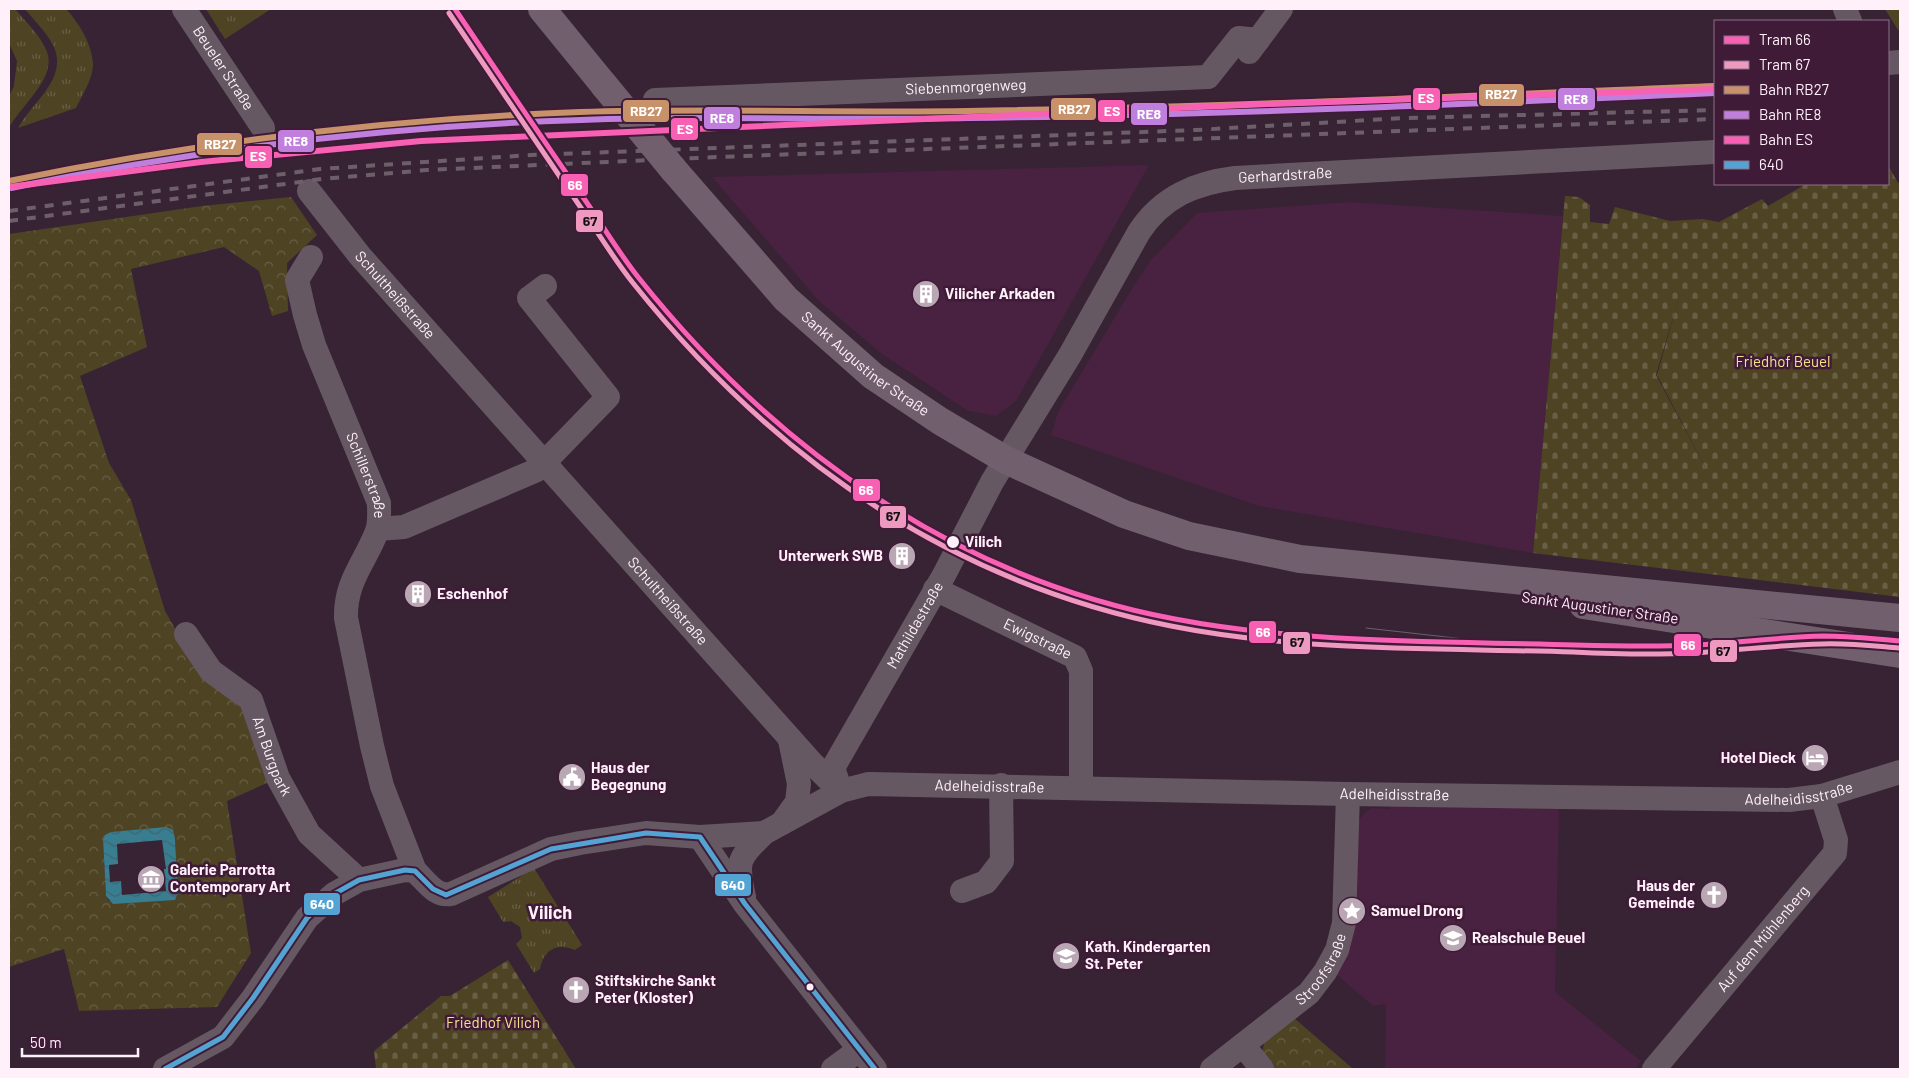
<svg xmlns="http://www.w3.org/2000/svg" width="1909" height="1078" viewBox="0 0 1909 1078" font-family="Barlow,sans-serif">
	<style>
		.built { fill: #492141 }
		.grass { fill: url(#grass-tufts) }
		.forest { fill: url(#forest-crowns); fill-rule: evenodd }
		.cemetery { fill: url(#cemetery-stones); fill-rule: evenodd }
		.water { fill: url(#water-waves); fill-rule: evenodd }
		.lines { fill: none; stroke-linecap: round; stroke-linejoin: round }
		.minor { stroke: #665863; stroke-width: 24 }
		.major { stroke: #725f6e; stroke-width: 28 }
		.tram { stroke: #6d5f6a; stroke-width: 1 }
		.rail { stroke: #6d5f6a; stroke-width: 4; stroke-dasharray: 9 9; stroke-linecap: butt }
		.major-bridge { stroke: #725f6e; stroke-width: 28 }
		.bus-1-casing { stroke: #3f1b38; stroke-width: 9 }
		.bus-1 { stroke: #53a3d3; stroke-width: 5 }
		.rail-1-casing { stroke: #3f1b38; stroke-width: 10 }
		.rail-2-casing { stroke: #3f1b38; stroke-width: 10 }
		.rail-3-casing { stroke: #3f1b38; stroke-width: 10 }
		.rail-1 { stroke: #c7916a; stroke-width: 6 }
		.rail-2 { stroke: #c07fdc; stroke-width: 6 }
		.rail-3 { stroke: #f860b3; stroke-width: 6 }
		.tram-1-casing { stroke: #3f1b38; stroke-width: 9 }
		.tram-2-casing { stroke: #3f1b38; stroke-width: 9 }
		.tram-1 { stroke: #f860b3; stroke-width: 5 }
		.tram-2 { stroke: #ee99bf; stroke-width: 5 }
		.stop-dot { fill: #fff0fa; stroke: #3f1b38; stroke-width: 2 }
		.labels { text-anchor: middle; stroke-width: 5; stroke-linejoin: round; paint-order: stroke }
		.street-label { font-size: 15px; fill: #fff0fa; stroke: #3f1b38 }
		.poi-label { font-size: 15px; font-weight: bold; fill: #fff0fa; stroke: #3f1b38; text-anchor: start }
		.park-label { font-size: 15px; fill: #f7e189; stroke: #3f1b38 }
		.stop-label { font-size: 15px; font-weight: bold; fill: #fff0fa; stroke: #3f1b38; text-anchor: start }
		.quarter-label { font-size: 18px; font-weight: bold; fill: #fff0fa; stroke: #3f1b38 }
		.line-badge { stroke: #3f1b38; stroke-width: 2 }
		.badge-label { font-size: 14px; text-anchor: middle; font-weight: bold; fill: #fff }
		.pale-badge-label { font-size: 14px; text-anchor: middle; font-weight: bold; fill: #111 }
	</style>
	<defs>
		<pattern id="grass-tufts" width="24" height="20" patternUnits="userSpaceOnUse" patternTransform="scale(1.25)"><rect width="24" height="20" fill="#4e4424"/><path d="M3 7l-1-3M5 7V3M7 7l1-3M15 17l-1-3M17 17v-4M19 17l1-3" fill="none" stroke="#695f45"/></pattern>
		<pattern id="forest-crowns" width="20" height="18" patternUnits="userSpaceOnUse" patternTransform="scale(1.25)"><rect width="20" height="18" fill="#4e4424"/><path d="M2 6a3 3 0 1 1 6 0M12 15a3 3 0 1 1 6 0" fill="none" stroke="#695f45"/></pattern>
		<pattern id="cemetery-stones" width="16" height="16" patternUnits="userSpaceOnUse" patternTransform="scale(1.25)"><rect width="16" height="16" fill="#4e4424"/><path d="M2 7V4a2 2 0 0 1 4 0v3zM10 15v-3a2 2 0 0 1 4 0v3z" fill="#695f45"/></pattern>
		<pattern id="water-waves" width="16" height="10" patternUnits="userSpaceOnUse" patternTransform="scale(1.25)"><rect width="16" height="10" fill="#387d90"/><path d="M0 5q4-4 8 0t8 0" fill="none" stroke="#416571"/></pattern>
	</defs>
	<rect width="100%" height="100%" fill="#372333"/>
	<path class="built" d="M1149 165 1016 401 996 416 968 411 882 354 820 302 712 177Z
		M1350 202 1563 216 1533 553 1259 506 1051 435 1058 412 1133 287 1151 260 1197 213Z
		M1390 805 1559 809 1555 992 1641 1061 1635 1069H1385L1386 1004 1373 1006 1336 974 1357 823 1365 812 1372 808 1390 809Z"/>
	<path class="grass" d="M9 9H15C26 22 41 36 47 52 57 78 20 106 9 128V96L14 86 17 61 9 43Z
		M25 9H66C79 23 92 44 93 64 93 79 82 95 76 108L18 128C32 102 71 77 52 43 45 31 34 20 25 9Z
		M206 9H271L225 39Z
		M1885 9H1900V29L1898 30Z
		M534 868 582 945 575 950C557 942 543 950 540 969L534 973 516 944 522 938 520 927 511 921 503 922 488 897Z"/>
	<path class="forest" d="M291 197 317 235 287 263 288 311 272 316 259 271 224 247 131 269 147 347 80 376 109 463 131 500 165 611 202 676 244 710 269 782 227 801 251 953 217 1007 79 1011 64 949 9 967V234L202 206ZM175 839 178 893 175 899 109 901 106 896 103 840Z
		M1294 1018 1352 1068 1269 1069 1261 1056 1265 1040Z"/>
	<path class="cemetery" d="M1888 165 1898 183 1900 182V597L1533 553 1565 196 1579 197 1590 205V222L1609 224 1615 207 1670 221 1702 219 1719 222 1762 199 1768 206 1806 184H1888ZM1680 294 1657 375 1713 482 1656 375Z
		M508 960 576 1069H376L374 1051 441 996H450Z"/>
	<path class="water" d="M166 827 173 830 175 839 178 893 175 900 113 904 106 896 103 840 105 835 111 832ZM162 840 166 869H164L166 891 122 895 121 881 110 882 109 865 118 864 117 844Z"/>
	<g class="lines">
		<g class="minor">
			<path id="s1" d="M184 9 263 128"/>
			<path d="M1845 9 1850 21"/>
			<path d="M1249 52 1281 9"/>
			<path d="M1888 63 1900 62"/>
			<path id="s2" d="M655 100 1208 77 1239 38 1258 40"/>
			<path id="s3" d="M309 191 360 256 811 762 839 790"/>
			<path id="s4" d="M311 257 297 280 305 315 314 345 379 503C379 512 380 523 377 531 365 563 345 581 346 618L372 746 382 786 415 871"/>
			<path d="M378 529 404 527 537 470 608 397 529 298 545 286"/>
			<path id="s5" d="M935 589 1075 657 1081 671V787"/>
			<path id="s6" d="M186 634 211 671 251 700 278 778 309 834 359 880"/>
			<path id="s7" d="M841 791 833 768 944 575 992 482 1070 355 1139 232C1162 197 1195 183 1235 178L1715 152"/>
			<path d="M782 823 797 802 799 784 790 740"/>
			<path d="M700 837 745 904 875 1069"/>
			<path d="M962 891 986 882 1002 861 1001 785"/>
			<path d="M744 897C736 860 738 859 764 833"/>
			<path d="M1243 1045 1262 1069"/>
			<path id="s8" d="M165 1069 223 1037 253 998 307 918 334 894 359 880 405 870 415 871C426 881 435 897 451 894L551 849 580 843 646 833 700 837 764 833 841 791 868 784 1348 794 1789 800 1822 796 1900 772"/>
			<path d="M833 1069 859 1050"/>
			<path id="s9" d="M1212 1069 1309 993 1325 972 1337 950 1344 923 1348 794"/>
			<path id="s10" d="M1654 1069 1835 853 1836 840 1822 796"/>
		</g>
		<g class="major">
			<path d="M542 9 604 85"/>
			<path id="s11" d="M673 169 786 299 873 376 940 421 1006 460 1124 514 1189 536 1300 559 1900 618"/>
			<path d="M1583 605 1900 654"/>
		</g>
		<path class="tram" d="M1366 628 1491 642"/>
		<path class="rail" d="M9 211 320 169 531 155 1196 130 1405 118 1715 110
			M9 221 322 179 427 170 719 157 1715 119"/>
		<path class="major-bridge" d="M604 85 673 169"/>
		<defs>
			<path id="bus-1" d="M165 1069 223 1037 253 998 307 918 334 894 359 880 405 870 415 871 433 889 446 895 551 849 646 833 700 837 745 904 875 1069"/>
		</defs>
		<use href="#bus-1" class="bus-1-casing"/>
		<use href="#bus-1" class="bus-1"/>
		<defs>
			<path id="rail-1" d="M9 181C198 142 387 119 580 112 709 108 838 113 967 111 1217 107 1466 96 1715 86"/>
			<path id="rail-2" d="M11 188C199 149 389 126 581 120 710 115 839 121 968 118 1217 115 1466 104 1715 93"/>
			<path id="rail-3" d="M9 187 201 162 421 141 1268 104 1715 89"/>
		</defs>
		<use href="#rail-1" class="rail-1-casing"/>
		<use href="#rail-2" class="rail-2-casing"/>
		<use href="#rail-3" class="rail-3-casing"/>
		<use href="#rail-1" class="rail-1"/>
		<use href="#rail-2" class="rail-2"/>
		<use href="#rail-3" class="rail-3"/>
		<defs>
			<path id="tram-1" d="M455 9C498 73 541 137 585 200 603 226 619 253 638 277 775 449 956 578 1175 619 1306 644 1442 641 1575 645 1615 646 1655 647 1695 645 1738 643 1780 637 1823 636 1849 636 1874 639 1900 641"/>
			<path id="tram-2" d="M449 13C492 77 535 141 579 205 597 231 613 258 633 283 773 458 949 582 1171 626 1302 652 1440 648 1573 652 1613 654 1654 655 1694 653 1737 650 1779 645 1822 644 1848 643 1874 646 1899 648"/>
		</defs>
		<use href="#tram-1" class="tram-1-casing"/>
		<use href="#tram-2" class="tram-2-casing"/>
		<use href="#tram-1" class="tram-1"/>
		<use href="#tram-2" class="tram-2"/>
	</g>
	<defs>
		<symbol id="building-disc" viewBox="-11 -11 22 22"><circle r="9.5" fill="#b9a8b4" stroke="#3f1b38"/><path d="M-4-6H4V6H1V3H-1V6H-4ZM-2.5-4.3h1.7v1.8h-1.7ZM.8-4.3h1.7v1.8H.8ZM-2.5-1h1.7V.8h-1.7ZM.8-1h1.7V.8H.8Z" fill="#fff"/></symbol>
		<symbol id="hotel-disc" viewBox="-11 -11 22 22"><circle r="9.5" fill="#b9a8b4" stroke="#3f1b38"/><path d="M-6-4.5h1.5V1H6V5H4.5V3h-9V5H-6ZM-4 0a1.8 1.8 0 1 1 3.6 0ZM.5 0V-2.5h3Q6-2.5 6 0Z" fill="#fff"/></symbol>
		<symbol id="civic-disc" viewBox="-11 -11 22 22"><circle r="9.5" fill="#b9a8b4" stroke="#3f1b38"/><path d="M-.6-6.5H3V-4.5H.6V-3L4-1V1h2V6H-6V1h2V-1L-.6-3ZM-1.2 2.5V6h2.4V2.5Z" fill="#fff"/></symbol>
		<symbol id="museum-disc" viewBox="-11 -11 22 22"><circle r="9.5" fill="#b9a8b4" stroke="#3f1b38"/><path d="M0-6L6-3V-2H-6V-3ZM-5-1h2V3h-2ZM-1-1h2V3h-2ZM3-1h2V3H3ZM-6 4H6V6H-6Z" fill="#fff"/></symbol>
		<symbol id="church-disc" viewBox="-11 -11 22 22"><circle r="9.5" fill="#b9a8b4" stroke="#3f1b38"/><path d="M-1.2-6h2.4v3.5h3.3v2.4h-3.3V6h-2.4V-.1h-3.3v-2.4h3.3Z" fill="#fff"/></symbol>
		<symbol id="sight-disc" viewBox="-11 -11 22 22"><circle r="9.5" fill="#b9a8b4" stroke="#3f1b38"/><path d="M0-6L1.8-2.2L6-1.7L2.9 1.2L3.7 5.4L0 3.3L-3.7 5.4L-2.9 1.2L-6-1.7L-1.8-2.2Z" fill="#fff"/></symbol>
		<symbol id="school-disc" viewBox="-11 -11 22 22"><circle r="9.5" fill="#b9a8b4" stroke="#3f1b38"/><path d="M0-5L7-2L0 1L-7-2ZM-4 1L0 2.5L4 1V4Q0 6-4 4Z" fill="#fff"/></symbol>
	</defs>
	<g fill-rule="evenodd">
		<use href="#building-disc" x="910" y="278" width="32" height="32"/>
		<use href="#building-disc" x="886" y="540" width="32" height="32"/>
		<use href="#building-disc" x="402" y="578" width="32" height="32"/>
		<use href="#hotel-disc" x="1799" y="742" width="32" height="32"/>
		<use href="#civic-disc" x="556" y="761" width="32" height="32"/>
		<use href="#museum-disc" x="135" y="863" width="32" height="32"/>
		<use href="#church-disc" x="1698" y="879" width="32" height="32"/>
		<use href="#sight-disc" x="1336" y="895" width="32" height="32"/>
		<use href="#school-disc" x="1437" y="922" width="32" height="32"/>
		<use href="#school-disc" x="1050" y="940" width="32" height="32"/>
		<use href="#church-disc" x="560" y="974" width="32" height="32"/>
	</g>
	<g class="stop-dot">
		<circle cx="953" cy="542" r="7"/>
		<circle cx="810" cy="987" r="4.5"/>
	</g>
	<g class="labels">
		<g class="street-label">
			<text dy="5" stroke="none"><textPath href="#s1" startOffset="71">Beueler Straße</textPath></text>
			<text dy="5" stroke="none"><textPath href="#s2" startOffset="311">Siebenmorgenweg</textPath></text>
			<text dy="5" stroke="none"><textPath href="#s7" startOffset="806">Gerhardstraße</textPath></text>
			<text dy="5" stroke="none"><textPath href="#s3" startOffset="135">Schultheißstraße</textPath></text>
			<text dy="5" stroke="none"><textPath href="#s11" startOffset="275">Sankt Augustiner Straße</textPath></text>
			<text dy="5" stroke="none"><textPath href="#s4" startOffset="235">Schillerstraße</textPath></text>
			<text dy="5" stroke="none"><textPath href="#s3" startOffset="545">Schultheißstraße</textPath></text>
			<text transform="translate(1600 608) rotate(8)" y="5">Sankt Augustiner Straße</text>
			<text dy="5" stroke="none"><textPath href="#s7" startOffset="189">Mathildastraße</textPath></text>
			<text dy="5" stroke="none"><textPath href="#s5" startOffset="114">Ewigstraße</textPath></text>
			<text dy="5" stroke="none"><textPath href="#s6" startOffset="154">Am Burgpark</textPath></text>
			<text dy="5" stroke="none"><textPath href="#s8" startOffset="940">Adelheidisstraße</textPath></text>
			<text dy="5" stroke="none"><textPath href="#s8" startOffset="1750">Adelheidisstraße</textPath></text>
			<text dy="5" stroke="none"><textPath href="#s8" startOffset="1345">Adelheidisstraße</textPath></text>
			<text dy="5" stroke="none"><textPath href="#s10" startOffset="170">Auf dem Mühlenberg</textPath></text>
			<text dy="5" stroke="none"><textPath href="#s9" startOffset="150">Stroofstraße</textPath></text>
		</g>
		<g class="poi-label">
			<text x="945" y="299">Vilicher Arkaden</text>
			<text x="883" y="561" text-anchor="end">Unterwerk SWB</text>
			<text x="437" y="599">Eschenhof</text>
			<text x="1796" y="763" text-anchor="end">Hotel Dieck</text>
			<text x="591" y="773">Haus der<tspan x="591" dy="17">Begegnung</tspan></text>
			<text x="170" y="875">Galerie Parrotta<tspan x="170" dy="17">Contemporary Art</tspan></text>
			<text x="1695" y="891" text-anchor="end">Haus der<tspan x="1695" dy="17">Gemeinde</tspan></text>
			<text x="1371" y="916">Samuel Drong</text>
			<text x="1472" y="943">Realschule Beuel</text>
			<text x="1085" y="952">Kath. Kindergarten<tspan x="1085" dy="17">St. Peter</tspan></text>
			<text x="595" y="986">Stiftskirche Sankt<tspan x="595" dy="17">Peter (Kloster)</tspan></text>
		</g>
		<g class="park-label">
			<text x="1783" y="367">Friedhof Beuel</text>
			<text x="493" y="1028">Friedhof Vilich</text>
		</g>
		<g class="stop-label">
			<text x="965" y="547">Vilich</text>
		</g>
		<g class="quarter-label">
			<text x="550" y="919">Vilich</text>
		</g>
	</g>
	<g class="line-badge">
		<rect x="1478" y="83" width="47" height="24" rx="5" fill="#c7916a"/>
		<rect x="1412" y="87" width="29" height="24" rx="5" fill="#f860b3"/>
		<rect x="1557" y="87" width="39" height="24" rx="5" fill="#c07fdc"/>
		<rect x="1050" y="97" width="47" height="24" rx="5" fill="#c7916a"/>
		<rect x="622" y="99" width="48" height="24" rx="5" fill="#c7916a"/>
		<rect x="1097" y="99" width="29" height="24" rx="5" fill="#f860b3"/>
		<rect x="1130" y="102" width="38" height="24" rx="5" fill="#c07fdc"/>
		<rect x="703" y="106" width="38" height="24" rx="5" fill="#c07fdc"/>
		<rect x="670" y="117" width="29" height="24" rx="5" fill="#f860b3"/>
		<rect x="277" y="129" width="38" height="24" rx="5" fill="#c07fdc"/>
		<rect x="196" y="132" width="47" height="24" rx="5" fill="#c7916a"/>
		<rect x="244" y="145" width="29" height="24" rx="5" fill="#f860b3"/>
		<rect x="560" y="173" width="29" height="24" rx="5" fill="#f860b3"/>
		<rect x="575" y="209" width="29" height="24" rx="5" fill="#ee99bf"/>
		<rect x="852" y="478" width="29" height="24" rx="5" fill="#f860b3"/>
		<rect x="879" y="505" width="28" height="24" rx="5" fill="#ee99bf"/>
		<rect x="1248" y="620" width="29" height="24" rx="5" fill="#f860b3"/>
		<rect x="1282" y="631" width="29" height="24" rx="5" fill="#ee99bf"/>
		<rect x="1673" y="633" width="29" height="24" rx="5" fill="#f860b3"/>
		<rect x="1709" y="639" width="29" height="24" rx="5" fill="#ee99bf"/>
		<rect x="714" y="873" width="38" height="24" rx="5" fill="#53a3d3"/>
		<rect x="303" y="892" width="38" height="24" rx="5" fill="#53a3d3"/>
	</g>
	<g class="badge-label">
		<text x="1501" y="99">RB27</text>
		<text x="1426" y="103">ES</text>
		<text x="1576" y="104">RE8</text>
		<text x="1074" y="114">RB27</text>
		<text x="646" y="116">RB27</text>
		<text x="1112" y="116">ES</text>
		<text x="1149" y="119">RE8</text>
		<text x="722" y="123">RE8</text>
		<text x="685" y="134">ES</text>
		<text x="296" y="146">RE8</text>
		<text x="220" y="149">RB27</text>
		<text x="258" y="161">ES</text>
		<text x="575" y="190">66</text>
		<text x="866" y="495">66</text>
		<text x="1263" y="637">66</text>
		<text x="1688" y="650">66</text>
		<text x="733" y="890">640</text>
		<text x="322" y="909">640</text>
	</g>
	<g class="pale-badge-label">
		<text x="590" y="226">67</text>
		<text x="893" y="521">67</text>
		<text x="1297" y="647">67</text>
		<text x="1723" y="656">67</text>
	</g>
	<rect width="1909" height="1078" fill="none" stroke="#fff0fa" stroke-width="20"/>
	<rect x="1714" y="20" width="175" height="165" fill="#3f1b38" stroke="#8c7086"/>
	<rect x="1724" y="36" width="25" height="8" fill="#f860b3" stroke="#8c7086"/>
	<text x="1759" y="45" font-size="15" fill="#fff0fa">Tram 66</text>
	<rect x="1724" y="61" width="25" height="8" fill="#ee99bf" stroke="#8c7086"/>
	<text x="1759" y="70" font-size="15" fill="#fff0fa">Tram 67</text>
	<rect x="1724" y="86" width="25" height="8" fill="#c7916a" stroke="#8c7086"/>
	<text x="1759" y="95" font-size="15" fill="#fff0fa">Bahn RB27</text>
	<rect x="1724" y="111" width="25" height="8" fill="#c07fdc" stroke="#8c7086"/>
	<text x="1759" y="120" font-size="15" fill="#fff0fa">Bahn RE8</text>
	<rect x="1724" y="136" width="25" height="8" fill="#f860b3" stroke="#8c7086"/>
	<text x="1759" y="145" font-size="15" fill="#fff0fa">Bahn ES</text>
	<rect x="1724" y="161" width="25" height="8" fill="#53a3d3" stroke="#8c7086"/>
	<text x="1759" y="170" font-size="15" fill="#fff0fa">640</text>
	<path d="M22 1048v8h116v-8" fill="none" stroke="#fff0fa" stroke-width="2.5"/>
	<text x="30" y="1048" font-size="15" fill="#fff0fa" stroke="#3f1b38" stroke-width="4" paint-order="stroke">50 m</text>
</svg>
